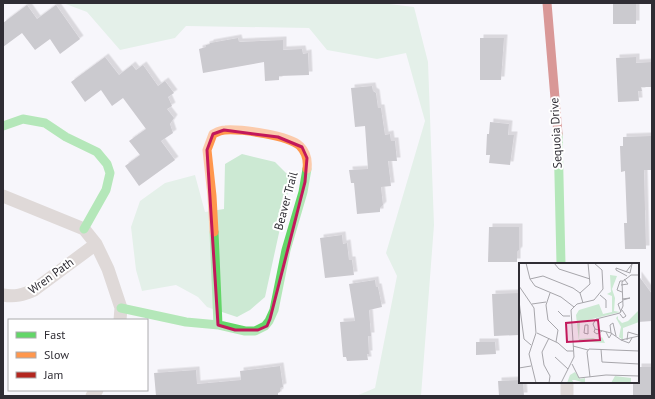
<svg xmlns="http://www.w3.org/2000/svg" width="655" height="399" viewBox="0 0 655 399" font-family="'PT Sans',sans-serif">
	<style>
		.green { fill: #cce9d3 }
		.building { fill: #969499; filter: url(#shadow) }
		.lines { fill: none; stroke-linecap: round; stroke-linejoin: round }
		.street { stroke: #c0b7ad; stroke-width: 13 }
		.fast { stroke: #63d668; stroke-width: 9 }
		.slow { stroke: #ff974d; stroke-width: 9 }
		.jam { stroke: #b3261e; stroke-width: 9 }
		.marked { fill: none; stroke: #c2185b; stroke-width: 3; stroke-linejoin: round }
		.labels { text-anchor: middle; stroke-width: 4; stroke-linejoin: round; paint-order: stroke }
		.street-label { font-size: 12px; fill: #2f2d34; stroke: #fff }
		.inset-road { fill: none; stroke: #a7a6ab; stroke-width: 1 }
		.view { fill: #c2185b; fill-opacity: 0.15; stroke: #c2185b; stroke-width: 2 }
		.inset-edge { fill: none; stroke: #2f2d34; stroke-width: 2 }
	</style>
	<defs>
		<filter id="shadow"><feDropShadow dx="3.5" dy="-3.5" stdDeviation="0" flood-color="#0004"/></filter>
	</defs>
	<rect width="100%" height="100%" fill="#f7f6fb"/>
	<path class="green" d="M63 3H381L414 7 428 62 434 225 421 396H356L375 388 397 276 386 253 425 121 406 53 377 59 327 50 309 28 186 26 175 38 120 50 87 12Z
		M242 154 275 162 291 178 265 297 250 310 237 317 207 307 198 297 176 285 142 291 136 270 131 227 140 201 165 183 195 175 205 212 224 209 225 164Z"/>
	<path class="building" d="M613 3H636V24H613Z
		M27 5 37 19 56 5 80 39 60 54 50 39 35 50 22 33 3 47V23Z
		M238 38 239 42 283 40V50L302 49 303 54 308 53 309 75 279 76V80L265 81 264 62 203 73 199 49 206 47V45L210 44V43Z
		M480 38H504L501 80H480Z
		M105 57 119 75 132 65 136 70 143 65 158 86 165 81 174 93 168 97 172 106 167 109 174 118 170 124 173 133 161 141 175 160 139 186 125 166 140 155 129 141 146 129 123 98 112 106 101 90 85 102 71 82Z
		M636 57V63L652 62V87H641L642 91H638L639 101 618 102 616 58Z
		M372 86 373 91 376 93 378 108H381L385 135 390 134 391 141H395L397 161H388L391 186 381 187 383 205 380 208V212L357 214 354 183H351L349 170 368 169 365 126 355 127 351 88Z
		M490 122 509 124 508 135H514L510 165 489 163 490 155H486L487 134H489Z
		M651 136V139H652L651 170H644L646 249H625L624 223H627L625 171 621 172 620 146H623V137Z
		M489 227H519V250L517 252V262H488Z
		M342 235 343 244 347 243 349 260H352L354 275 325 278 320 238Z
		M638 275 652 294V321L638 322Z
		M375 280 376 287H378L382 307 369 310 371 336H368L369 354H367L368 360 347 361 346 357H343L340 322 355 321 349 284Z
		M520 293 519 335 494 336 492 294Z
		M476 342H495L496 354 476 355Z
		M280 366 283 387 280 388V392L278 393V395L268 396H156L154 373 196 370 197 384 241 380 240 371Z
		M638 367H652V396H633V382H638Z
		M520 380V382H523L524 396H499L498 381Z"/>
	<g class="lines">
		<path class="street" d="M3 196 84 229 96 244 108 269 121 308 120 320
			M3 295C15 297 23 295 34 290L96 244
			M567 382V396
			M92 396 97 390"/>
		<path class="fast" d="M3 126 23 119 45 123 66 137 97 152 107 164 110 173 106 190 84 229
			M558 134 561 264
			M214 232 218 325
			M121 308 186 322 219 325 245 331H255L265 326 269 321 274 310 286 250 303 192 307 169"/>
		<path class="slow" d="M214 232 212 196 207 150 213 134C217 132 220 130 225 130 241 129 288 135 300 146 306 152 308 161 307 169"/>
		<path class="jam" d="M547 3 558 134"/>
	</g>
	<path d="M0 0H655V399H0ZM224 130 278 137 302 147 307 158 305 182 270 319 267 326 258 330H235L218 325 207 150 213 134Z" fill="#f7f6fb" fill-opacity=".55" fill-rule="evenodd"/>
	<path class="marked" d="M224 130 278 137 302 147 307 158 305 182 270 319 267 326 258 330H235L218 325 207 150 213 134Z"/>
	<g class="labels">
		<g class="street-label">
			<text transform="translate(556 133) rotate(-93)" y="4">Sequoia Drive</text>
			<text transform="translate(286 201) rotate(-75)" y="4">Beaver Trail</text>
			<text transform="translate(51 276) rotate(-36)" y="4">Wren Path</text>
		</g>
	</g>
	<g transform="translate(519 263)">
		<rect width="120" height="120" fill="#f7f6fb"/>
		<path d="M91 12 98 13 93 26 96 35 95 48 101 49 61 59 60 76 74 75 79 77 83 74 86 80 60 78 57 52 60 47 80 41 84 51 93 49V33L88 31 92 29ZM120 47V59L104 65V77L100 74 102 64 97 55 99 53V56L103 60 109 58ZM56 109 61 116 66 115V120L56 117H53L55 120H48L51 112ZM96 113 112 115V119L115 120H92Z" fill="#cce9d3"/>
		<path class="inset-road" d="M7 0 11 16 16 23 42 34 55 44M35 0 40 6 71 16M107 9 113 1 111 10M120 12H112L103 19 104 43 101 50 77 56 74 61 76 66 92 70 102 77 120 73M108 13 97 7V5L111 10M11 16 24 13 54 25 61 30 64 40M102 22 109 21 105 16M0 23 15 45 17 70 10 91 17 120M103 29 98 27 101 18H104M31 30 27 42 29 57 39 67 37 79M61 30 71 21 69 0M81 32 87 37V45M103 36 111 35 104 37M0 38 5 76 12 82M13 41 27 39M39 48 44 53H51M102 49 99 41 104 38M101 51 104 55 107 53 103 47M66 62H69V71L65 70ZM76 66 75 69 78 71 83 68M87 69 90 75 93 70M18 70 39 80 48 88H54M92 70 91 62 94 60 97 73M102 77 110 80 113 75M108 77 109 69 119 72M54 83 69 87M82 86 83 99 120 101M36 94 49 106M53 101 60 115 87 112 120 113M0 105 12 103M71 114 68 89 70 86 120 88M30 120 31 113 25 102 23 89 30 75M42 120 55 94 52 47 58 41 75 37 84 26 83 7 75 0"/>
		<path class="view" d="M79 57 81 77 48 79 47 60Z"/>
		<rect width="120" height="120" class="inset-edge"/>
	</g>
	<rect width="655" height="399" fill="none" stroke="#2f2d34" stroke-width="8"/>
	<rect x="8" y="319" width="140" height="72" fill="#ffffff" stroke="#acabae"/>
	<rect x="16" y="332" width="20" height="6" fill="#63d668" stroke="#acabae"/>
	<text x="44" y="339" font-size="12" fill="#2f2d34">Fast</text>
	<rect x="16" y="352" width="20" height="6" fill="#ff974d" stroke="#acabae"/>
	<text x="44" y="359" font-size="12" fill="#2f2d34">Slow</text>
	<rect x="16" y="372" width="20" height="6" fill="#b3261e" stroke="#acabae"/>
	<text x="44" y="379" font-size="12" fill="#2f2d34">Jam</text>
</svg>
